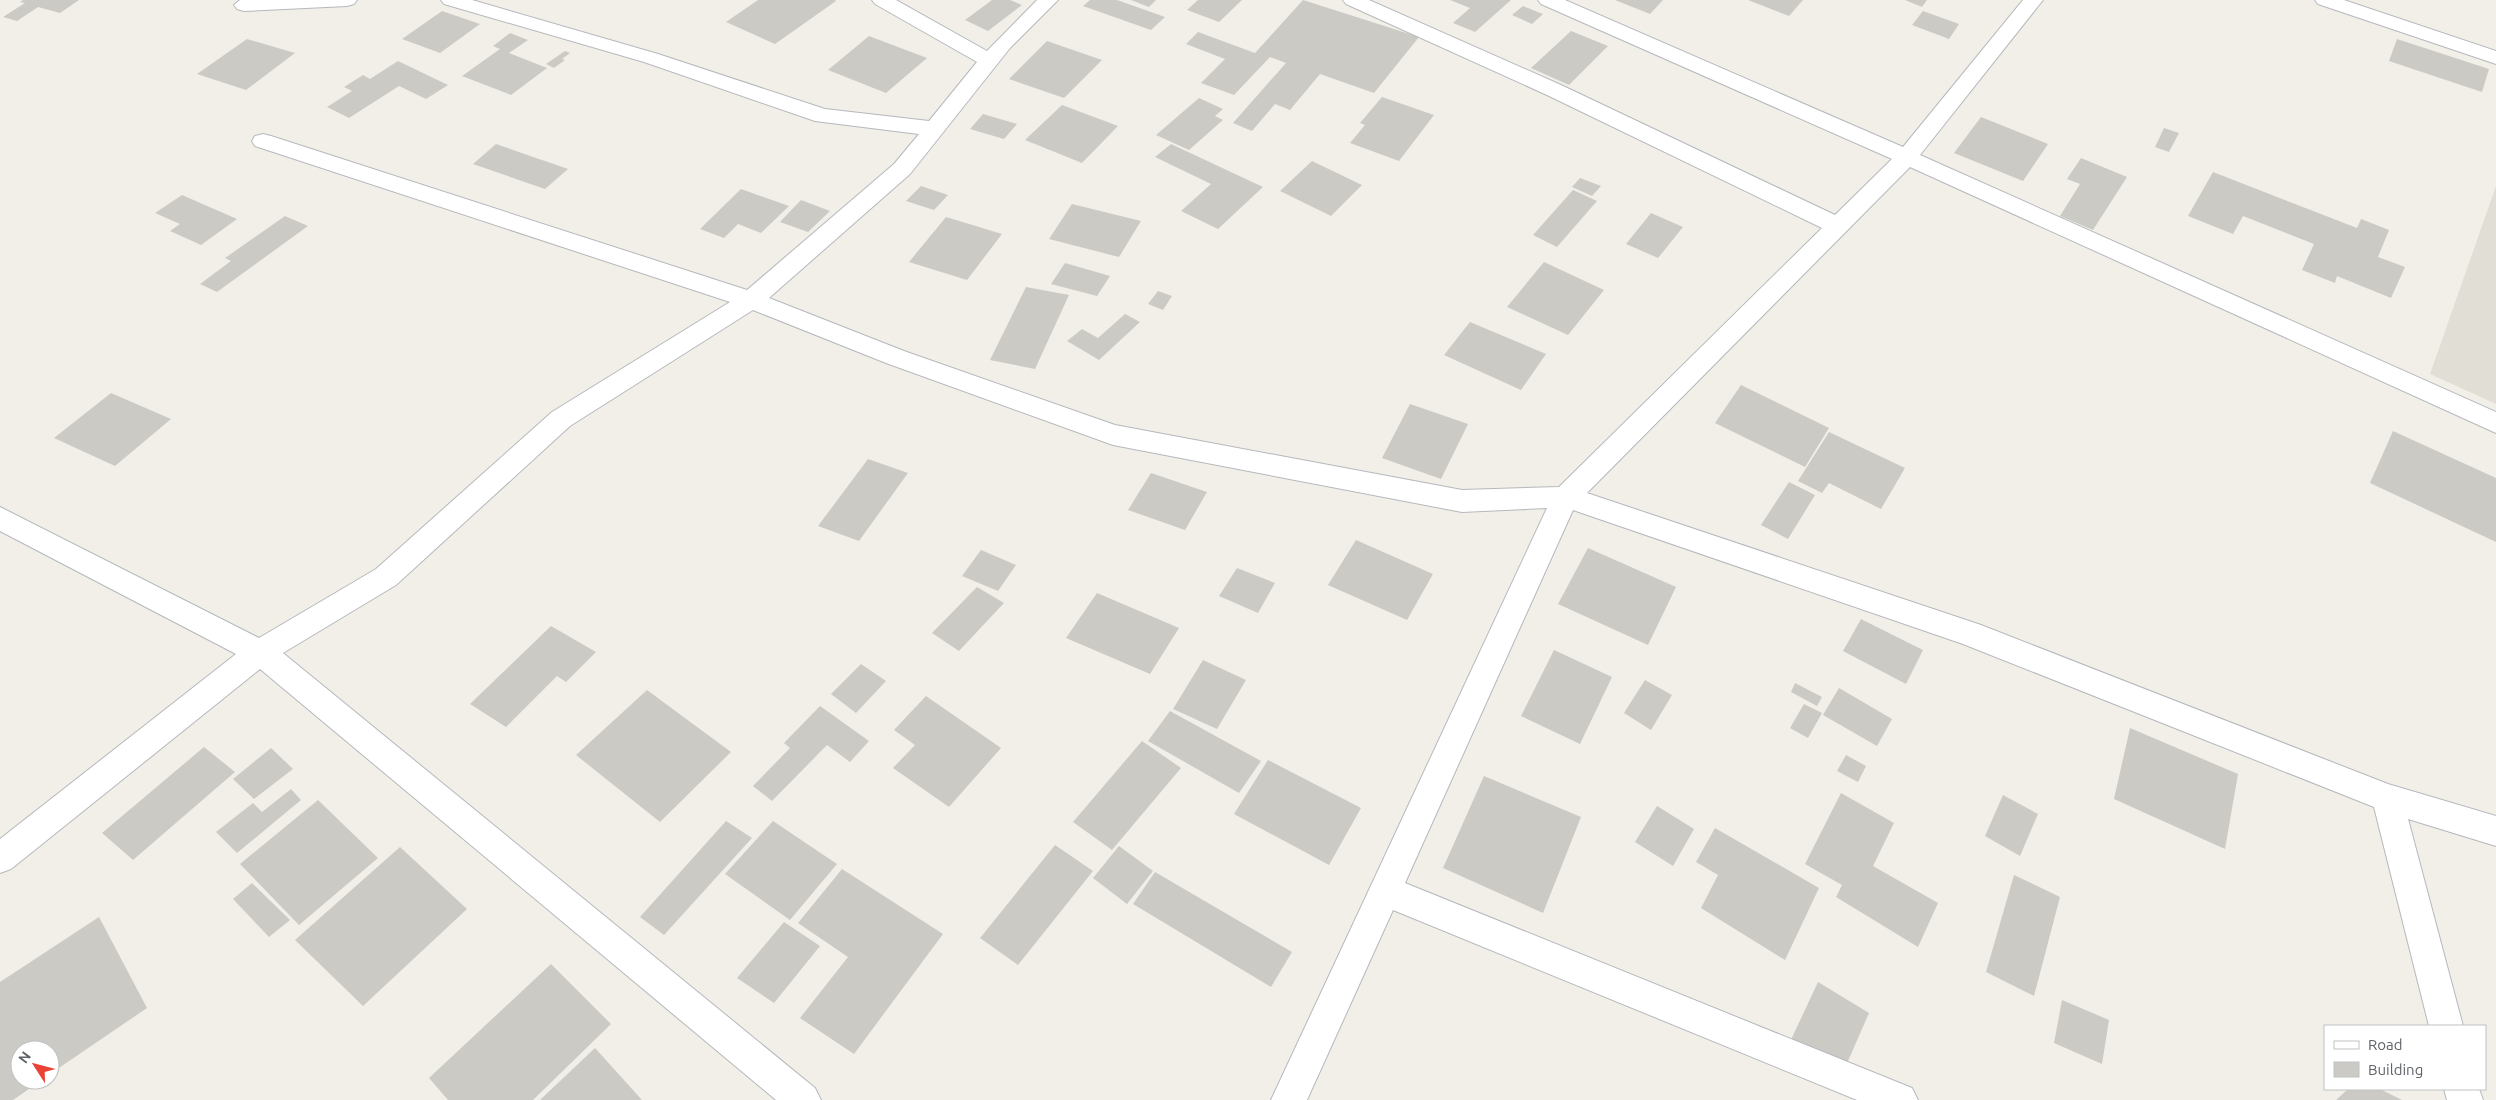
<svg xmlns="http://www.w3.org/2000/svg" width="2496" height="1100" viewBox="0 0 2496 1100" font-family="Ubuntu,sans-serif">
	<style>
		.education { fill: #e1ded6 }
		.building { fill: #cccac5 }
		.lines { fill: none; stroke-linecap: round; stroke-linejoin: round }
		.minor-casing { stroke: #b5b8bc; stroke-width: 2 }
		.minor { fill: #fff; fill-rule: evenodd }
	</style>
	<rect width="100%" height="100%" fill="#f1efe8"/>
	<path class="education" d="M2496 186V404L2430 374Z"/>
	<path class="building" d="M23 0H79L60 13 38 7 17 21 3 17 25 3 20 2Z
		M758 0H835L836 1 775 44 726 22Z
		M992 0H1010L1022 5 988 31 965 20Z
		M1090 0H1117L1165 17 1151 30 1083 6Z
		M1131 0H1156L1149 7Z
		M1198 0H1242L1219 22 1187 10Z
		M1303 0 1419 37 1374 93 1320 74 1290 110 1275 104 1252 131 1233 123 1286 63 1270 57 1234 95 1201 83 1225 59 1186 44 1198 32 1255 53Z
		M1450 0H1511L1475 32 1453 23 1470 8Z
		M1615 0H1663L1650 14Z
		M1748 0H1803L1789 16Z
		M1905 0H1927L1922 7Z
		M1523 6 1543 14 1532 24 1512 15Z
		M442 11 480 24 440 53 402 39Z
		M1923 11 1959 24 1949 39 1912 25Z
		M1571 31 1608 46 1569 85 1531 68Z
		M510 33 528 40 509 53 547 68 511 95 462 76 500 49 493 46Z
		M869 36 927 58 886 93 828 70Z
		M247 39 295 53 246 90 197 74Z
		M2397 39 2489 69 2482 92 2389 61Z
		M1047 41 1102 60 1064 98 1009 79Z
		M565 51 570 53 562 59 565 60 554 68 546 64Z
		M398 61 448 85 426 99 399 86 349 118 327 107 352 91 344 87 363 75 370 79Z
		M1382 97 1434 115 1399 161 1350 143 1365 125 1360 123Z
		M1199 98 1223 109 1215 116 1223 120 1189 150 1156 135Z
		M1062 105 1118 126 1082 163 1025 140Z
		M983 114 1017 124 1004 139 970 129Z
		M1981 117 2048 144 2023 181 1954 153Z
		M2164 128 2179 133 2169 152 2155 147Z
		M496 144 568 169 545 189 473 164Z
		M1171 144 1263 187 1218 229 1181 211 1211 184 1155 157Z
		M2081 158 2127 177 2093 230 2060 216 2080 184 2067 179Z
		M1312 161 1362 185 1331 216 1280 191Z
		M2213 172 2357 228 2361 219 2389 230 2378 257 2405 267 2391 298 2337 276 2335 283 2302 270 2314 244 2243 216 2233 234 2188 216Z
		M1580 178 1601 186 1592 196 1572 187Z
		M921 186 948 195 934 210 906 201Z
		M741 189 789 206 761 233 738 224 724 238 700 229Z
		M1573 190 1597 201 1557 247 1533 235Z
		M182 195 237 219 201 245 170 231 180 224 155 213Z
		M801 200 830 211 808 232 780 222Z
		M1072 204 1141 221 1119 257 1049 239Z
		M1651 213 1683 227 1658 258 1626 244Z
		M285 216 308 226 217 292 200 284 231 261 225 258Z
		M946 217 1002 234 967 280 909 262Z
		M1544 262 1604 290 1568 335 1507 307Z
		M1065 263 1110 276 1097 296 1051 284Z
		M1026 287 1069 295 1035 369 990 360Z
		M1158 291 1172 296 1163 310 1148 304Z
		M1125 314 1140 322 1099 360 1067 341 1082 329 1098 338Z
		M1470 322 1546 354 1521 390 1444 355Z
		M1741 385 1829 428 1805 467 1715 423Z
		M111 393 171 419 115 466 54 438Z
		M1410 404 1468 424 1441 479 1382 458Z
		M2393 431 2496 478V542L2370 483Z
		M1829 432 1905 468 1881 509 1829 483 1822 493 1798 481Z
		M868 459 908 473 859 541 818 526Z
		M1151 473 1207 492 1185 530 1128 510Z
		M1789 482 1815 495 1788 539 1761 525Z
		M1356 540 1433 574 1407 620 1328 585Z
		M1588 548 1676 587 1648 645 1558 604Z
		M981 550 1016 565 998 591 962 576Z
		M1237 568 1275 583 1258 613 1219 596Z
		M977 587 1004 603 959 651 932 633Z
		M1097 593 1179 628 1150 674 1066 638Z
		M1861 619 1923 650 1906 684 1843 651Z
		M551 626 596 652 566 682 557 676 506 727 470 704Z
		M1554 650 1612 677 1580 744 1521 716Z
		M1203 660 1246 680 1217 729 1173 709Z
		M861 664 886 681 856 713 831 694Z
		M1645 680 1672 695 1651 730 1624 713Z
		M1795 683 1822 697 1817 706 1791 692Z
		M1839 688 1892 719 1877 746 1823 715Z
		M647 690 731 752 660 822 576 755Z
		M926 696 1001 748 949 807 893 768 915 745 894 730Z
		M1804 704 1822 713 1808 738 1790 728Z
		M820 706 869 741 850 762 827 745 772 801 753 786 790 748 784 743Z
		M1170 711 1261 761 1239 793 1148 741Z
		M2130 728 2238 774 2225 849 2114 799Z
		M1142 741 1181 768 1112 850 1073 822Z
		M204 747 235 772 133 860 102 833Z
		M271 748 293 769 254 799 233 779Z
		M1846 755 1866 766 1858 782 1837 771Z
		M1268 760 1361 808 1329 865 1234 814Z
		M1484 776 1581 817 1543 913 1443 868Z
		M291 789 301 800 237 853 216 832 253 803 262 812Z
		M1841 793 1894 823 1873 866 1938 903 1918 947 1836 897 1842 885 1805 864Z
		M2003 795 2038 814 2020 856 1985 836Z
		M318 800 378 858 299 925 240 864Z
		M1657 806 1694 829 1673 866 1635 842Z
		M726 821 752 838 664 935 640 917Z
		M773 821 837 864 790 920 725 874Z
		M1715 828 1819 888 1785 960 1701 908 1718 875 1696 862Z
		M1055 845 1093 871 1018 965 980 938Z
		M1119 846 1153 871 1127 904 1093 878Z
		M400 847 467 909 363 1006 295 940Z
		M842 869 943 934 854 1054 800 1018 848 957 798 923Z
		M1155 872 1292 952 1271 987 1133 904Z
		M2014 875 2060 897 2034 996 1986 972Z
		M252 883 290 920 269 937 233 899Z
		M99 917 147 1008 50 1074V1050H20V1080H42L13 1100H0V982Z
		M784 922 820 946 774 1003 737 978Z
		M551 964 611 1024 533 1100H448L429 1078Z
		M1818 982 1869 1013 1841 1077 1789 1044Z
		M2062 1000 2109 1020 2102 1064 2054 1043Z
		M595 1048 642 1100H540Z
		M2348 1089H2380L2402 1100H2336Z"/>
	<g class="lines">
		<defs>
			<path id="minor" d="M240 0H357L354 4 347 6 244 11 237 9 234 5Z
				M441 0H472L658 54 825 109 929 121 977 62 875 4 872 0H896L987 51 1037 0H1058L1010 48 910 174 769 298 904 351 1115 425 1462 490 1559 487 1822 228 1547 95 1346 4 1343 0H1369L1561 85 1835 215 1892 159 1541 4 1538 0H1565L1903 147 2023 0H2043L1920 155 2496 412V433L1910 167 1587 493 1981 625 2388 784 2496 816V846L2408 819 2463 1026H2429L2374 807 1963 644 1573 510 1405 883 1912 1088 1918 1100H1857L1393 910 1307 1100H1271L1547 508 1462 512 1113 445 886 363 753 310 570 426 396 585 283 653 815 1088 821 1100H776L260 669 11 869 0 873V839L236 654 0 531V507L259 638 376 569 552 412 730 302 255 146 252 141 255 136 263 134 271 136 747 290 894 164 919 134 815 121 644 62 444 4Z
				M2315 0H2344L2496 51V64L2318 4Z
				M2444 1089H2479L2483 1100H2447Z"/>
		</defs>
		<use href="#minor" class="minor-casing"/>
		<use href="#minor" class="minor"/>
	</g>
	<rect x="2324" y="1025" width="162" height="65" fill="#ffffff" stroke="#bfc1c3"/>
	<rect x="2334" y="1041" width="25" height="8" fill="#ffffff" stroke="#bfc1c3"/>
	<text x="2368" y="1050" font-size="15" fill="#5f6368">Road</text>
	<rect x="2334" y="1062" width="25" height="15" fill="#cccac5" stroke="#bfc1c3"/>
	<text x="2368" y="1075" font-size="15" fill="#5f6368">Building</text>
	<g transform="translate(35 1065) rotate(306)"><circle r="24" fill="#ffffff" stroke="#bfc1c3"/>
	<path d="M0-4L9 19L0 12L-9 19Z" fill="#ea4335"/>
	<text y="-8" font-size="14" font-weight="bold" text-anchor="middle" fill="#5f6368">N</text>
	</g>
</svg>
